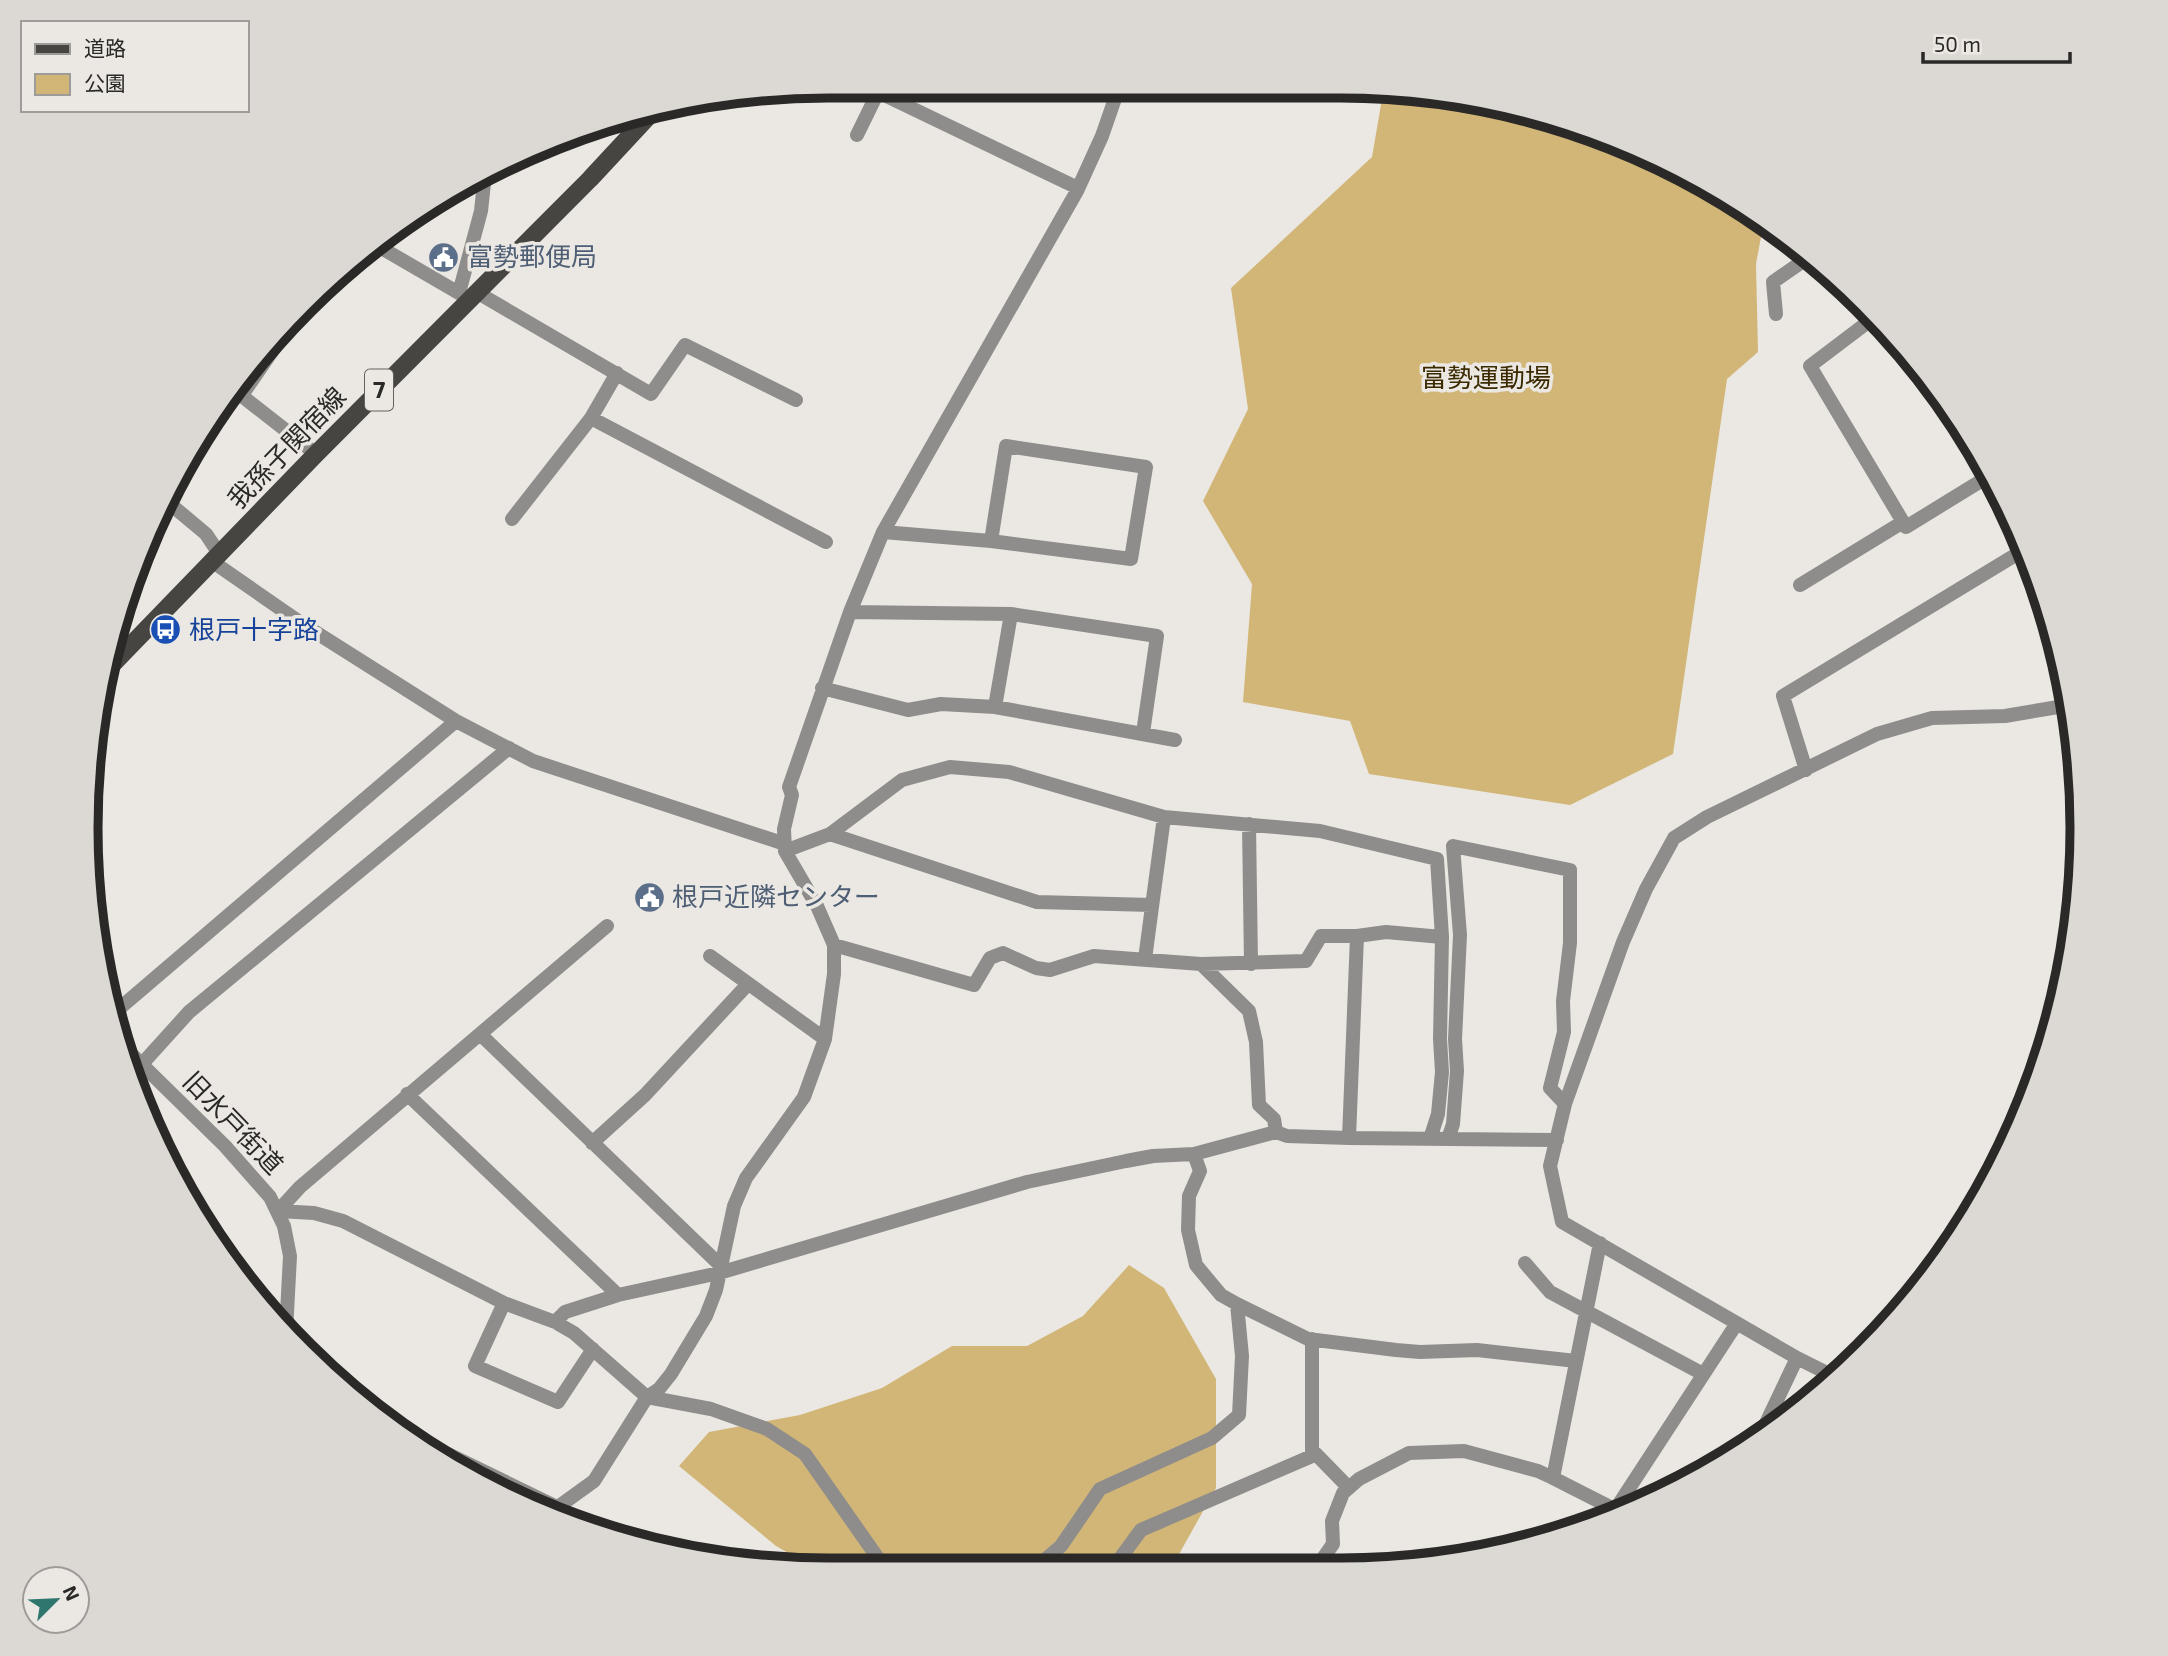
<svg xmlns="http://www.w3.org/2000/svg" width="2168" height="1656" viewBox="0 0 2168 1656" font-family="'Exo 2','Noto Sans JP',sans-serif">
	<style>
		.green { fill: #d2b678 }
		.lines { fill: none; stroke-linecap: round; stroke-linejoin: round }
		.minor { stroke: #8e8d8b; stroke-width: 14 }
		.tertiary { stroke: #8e8d8b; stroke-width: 14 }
		.primary { stroke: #464541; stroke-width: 18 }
		.labels { text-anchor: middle; stroke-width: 7; stroke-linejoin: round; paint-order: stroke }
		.shield { fill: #ebe8e3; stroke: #64625f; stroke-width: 2 }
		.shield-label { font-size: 24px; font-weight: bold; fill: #2a2927 }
		.service-label { font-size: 26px; fill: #4e5e75; stroke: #ebe8e3; text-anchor: start }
		.park-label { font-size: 26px; fill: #3b2a00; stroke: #ebe8e3 }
		.street-label { font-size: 26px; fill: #2a2927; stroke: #ebe8e3 }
		.transit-label { font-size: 26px; fill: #164399; stroke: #ebe8e3; text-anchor: start }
		.rim { fill: none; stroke: #2a2927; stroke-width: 9 }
	</style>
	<rect width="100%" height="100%" fill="#ebe8e3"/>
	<path class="green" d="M1384 87 1533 111 1668 162 1753 211 1764 221 1756 264 1758 352 1727 379 1673 754 1570 805 1369 774 1350 721 1243 702 1252 584 1203 501 1248 409 1231 288 1372 157Z
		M1129 1265 1164 1288 1216 1379V1488L1178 1556 1146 1564H807L776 1546 679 1466 709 1432 800 1415 882 1388 952 1346H1027L1083 1316Z"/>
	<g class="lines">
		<path class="minor" d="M878 92 1078 188
			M857 135 881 86
			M378 246 464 296
			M459 293 481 211 485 174
			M478 293 651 394 685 345 796 400
			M1776 314 1773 282 1809 257
			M1876 316 1810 366 1906 527 1989 476
			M617 373 591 418 826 542
			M233 389 316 454
			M242 395 308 299
			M163 498 206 534 220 555
			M512 519 591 418
			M883 532 991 541 1131 559 1146 467 1006 446 991 541
			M213 562 301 623 456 721 533 761 785 844
			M1800 585 1903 522
			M850 612 1011 614 1157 636 1143 733
			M822 688 908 710 941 704 995 707 1175 740
			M995 707 1011 614
			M1806 770 1783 696 2027 548
			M1249 824 1251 964
			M830 834 1037 902 1152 905
			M785 851 830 834 902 780 950 767 1009 772 1164 817 1320 831 1437 859 1442 937 1440 1039 1442 1072 1438 1114 1430 1139
			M834 945 974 985 990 958 1003 953 1036 968 1050 970 1094 956 1201 964 1306 961 1321 936H1357L1386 932 1442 937
			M710 956 825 1039
			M1145 959 1164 817
			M1201 964 1249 1011 1256 1042 1259 1105 1274 1119 1276 1132
			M114 1013 456 721
			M480 1034 720 1265
			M142 1064 189 1012 509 748
			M407 1094 618 1295
			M1349 1138 1357 936
			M1448 1139 1453 1124 1457 1071 1455 1039 1460 935 1453 846 1570 870V943L1563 1001 1564 1032 1550 1088 1565 1104
			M592 1143 645 1095 748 984
			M1194 1154 1200 1171 1189 1196 1188 1230 1196 1265 1221 1295 1237 1304 1308 1339 1396 1350 1420 1352 1477 1350 1576 1361
			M278 1211 314 1213 343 1221 504 1303 555 1322 574 1333 647 1397 711 1409 767 1429 805 1454 882 1564
			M278 1211 300 1187 607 926
			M1525 1263 1550 1292 1703 1374
			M504 1303 475 1366 558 1402 593 1349
			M555 1322 565 1312 618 1295 719 1273 1027 1182 1126 1161 1153 1156 1194 1154 1276 1132 1287 1136 1349 1138 1557 1140
			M1835 1377 1797 1358 1562 1222 1550 1166 1565 1104 1623 942 1646 889 1674 838 1707 817 1877 734 1932 718 2005 716 2070 705
			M1757 1442 1797 1358
			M1312 1450 1349 1488
			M448 1454 557 1507
			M1553 1478 1622 1513
			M1615 1510 1737 1323
			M551 1512 594 1481 647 1397 659 1389 671 1374 706 1316 716 1290 734 1206 746 1178 804 1097 825 1039 834 974V945L817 906 785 851 784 829 792 795 789 787 850 612 883 532 1077 191 1102 136 1119 87
			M1040 1564 1061 1546 1100 1489 1212 1438 1239 1415 1242 1356 1237 1304
			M1116 1564 1141 1530 1312 1456V1339
			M1319 1564 1333 1544 1332 1521 1343 1493 1359 1479 1409 1453 1464 1451 1538 1471 1553 1478 1600 1243"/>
		<path class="tertiary" d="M121 1044 225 1146 270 1197 284 1226 290 1256 286 1332"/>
		<path class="primary" d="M103 674 316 454 590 179 656 108"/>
	</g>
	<defs>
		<symbol id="civic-disc" viewBox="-11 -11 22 22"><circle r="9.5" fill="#5c6f8a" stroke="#ebe8e3"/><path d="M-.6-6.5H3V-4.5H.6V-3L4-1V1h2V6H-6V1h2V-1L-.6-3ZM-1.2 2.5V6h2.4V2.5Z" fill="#fff"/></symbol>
		<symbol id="bus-disc" viewBox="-11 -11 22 22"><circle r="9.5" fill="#1a4fb4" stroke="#ebe8e3"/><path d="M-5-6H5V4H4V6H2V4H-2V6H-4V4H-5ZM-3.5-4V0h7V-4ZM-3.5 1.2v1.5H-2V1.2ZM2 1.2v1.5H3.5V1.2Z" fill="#fff"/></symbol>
	</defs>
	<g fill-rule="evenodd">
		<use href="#civic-disc" x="426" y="240" width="35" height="35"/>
		<use href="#bus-disc" x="148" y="612" width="35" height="35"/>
		<use href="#civic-disc" x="632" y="880" width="35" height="35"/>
	</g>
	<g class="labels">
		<rect class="shield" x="365" y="369.5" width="28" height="41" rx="5"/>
		<g class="shield-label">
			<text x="379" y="398">7</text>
		</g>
		<g class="service-label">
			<text x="467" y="266">富勢郵便局</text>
			<text x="672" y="906">根戸近隣センター</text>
		</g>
		<g class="park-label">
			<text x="1486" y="387">富勢運動場</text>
		</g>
		<g class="street-label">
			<text transform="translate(287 448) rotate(-46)" y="9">我孫子関宿線</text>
			<text transform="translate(233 1123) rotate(46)" y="9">旧水戸街道</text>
		</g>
		<g class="transit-label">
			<text x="189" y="639">根戸十字路</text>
		</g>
	</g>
	<path d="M0 0H2168V1656H0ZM828 98H1340A730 730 0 0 1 2070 828V828A730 730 0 0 1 1340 1558H828A730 730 0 0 1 98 828V828A730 730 0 0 1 828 98Z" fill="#dcd9d4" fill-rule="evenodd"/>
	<path class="rim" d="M828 98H1340A730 730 0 0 1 2070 828V828A730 730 0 0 1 1340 1558H828A730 730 0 0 1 98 828V828A730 730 0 0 1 828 98Z"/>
	<rect x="21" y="21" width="228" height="91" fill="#ebe8e3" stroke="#9e9c98" stroke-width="2"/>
	<rect x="35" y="44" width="35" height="10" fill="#464541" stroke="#9e9c98" stroke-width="2"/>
	<text x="84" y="56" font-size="21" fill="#2a2927">道路</text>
	<rect x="35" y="74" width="35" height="21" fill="#d2b678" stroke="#9e9c98" stroke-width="2"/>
	<text x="84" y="91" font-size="21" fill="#2a2927">公園</text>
	<g transform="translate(56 1600) rotate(66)"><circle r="33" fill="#ebe8e3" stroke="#9e9c98" stroke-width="2"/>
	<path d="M0-5L12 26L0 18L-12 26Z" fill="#2f766e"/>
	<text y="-10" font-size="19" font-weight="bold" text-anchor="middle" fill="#2a2927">N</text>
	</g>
	<path d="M1923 52v10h147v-10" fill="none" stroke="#2a2927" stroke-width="3.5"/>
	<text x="1934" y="52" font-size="21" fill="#2a2927" stroke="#ebe8e3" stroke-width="5" paint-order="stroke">50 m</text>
</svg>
